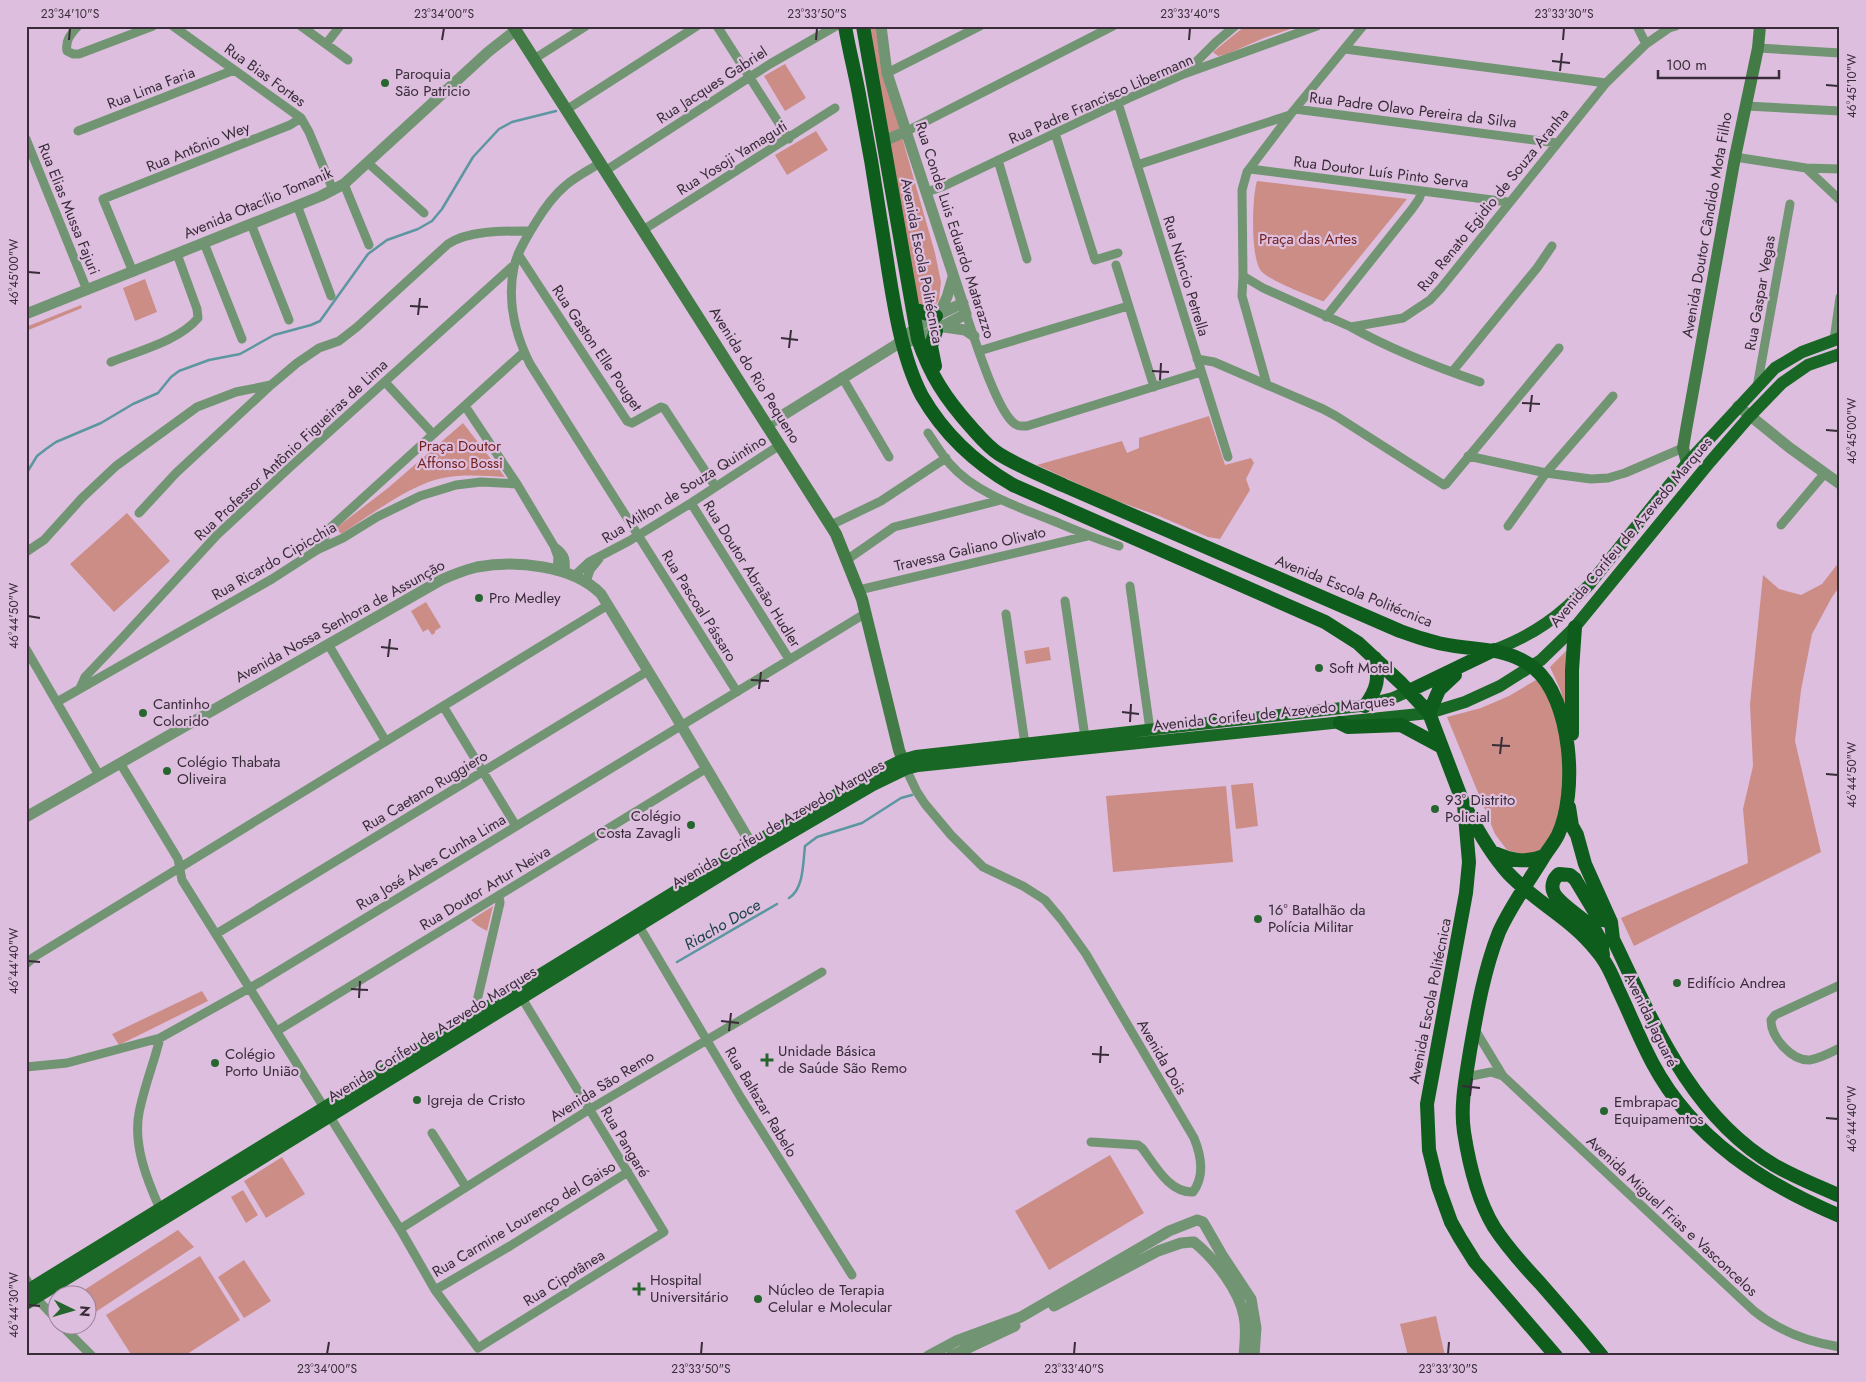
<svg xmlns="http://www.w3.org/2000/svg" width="1866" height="1382" viewBox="0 0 1866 1382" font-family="Jost,sans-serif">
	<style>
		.green { fill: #cc8d87 }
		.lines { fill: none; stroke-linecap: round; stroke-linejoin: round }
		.stream { stroke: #5c96a1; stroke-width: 2.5 }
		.minor { stroke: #719572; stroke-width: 9 }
		.tertiary { stroke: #719572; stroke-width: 11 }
		.secondary { stroke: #437b47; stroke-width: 12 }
		.primary { stroke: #196725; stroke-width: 12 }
		.trunk { stroke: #0e5d1d; stroke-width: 14 }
		.ticks { fill: none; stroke: #382c38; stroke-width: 2 }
		.poi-dot { fill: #27652e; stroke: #ddbede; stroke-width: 2 }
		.labels { text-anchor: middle; stroke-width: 4.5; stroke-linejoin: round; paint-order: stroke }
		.poi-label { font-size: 15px; fill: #382c38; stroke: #ddbede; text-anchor: start }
		.street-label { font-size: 15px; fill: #382c38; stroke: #ddbede }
		.park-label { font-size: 15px; fill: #752321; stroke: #ddbede }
		.water-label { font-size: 16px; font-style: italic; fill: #184247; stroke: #ddbede }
		.neatline { fill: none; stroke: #382c38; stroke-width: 2 }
		.ticks-label { font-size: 12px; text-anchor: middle; fill: #382c38 }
	</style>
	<rect width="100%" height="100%" fill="#ddbede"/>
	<path class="green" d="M868 26H877L886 81 935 253 941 282 939 300 930 313 918 308Z
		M1245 26H1299L1264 38 1227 54 1218 56 1213 52Z
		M785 64 806 98 785 111 764 76Z
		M816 131 828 150 787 175 775 155Z
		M1257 181 1407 199 1324 301H1322C1308 295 1271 281 1262 272 1250 261 1252 196 1257 181Z
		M145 279 157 312 135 321 123 288Z
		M81 305 82 308 26 331V327Z
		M1209 416 1225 465 1251 458 1254 463 1246 479 1250 490 1220 539 1208 537 1159 516 1109 498 1037 465 1122 441 1127 453 1139 448V438Z
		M463 423 505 477C484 476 464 474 443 478 411 484 369 516 341 534L336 528 388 488Z
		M127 513 170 561 114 612 70 564Z
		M1840 561V586L1832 597 1812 634 1801 690 1795 741 1821 852 1634 946 1621 918 1748 863 1743 809 1753 766 1750 704 1763 575 1779 589 1801 595 1822 584Z
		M426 602 441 627 435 631V633L432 635 428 629 423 632 411 611Z
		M1049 647 1051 660 1026 664 1024 651Z
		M1567 650 1569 720 1560 689 1550 667Z
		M1536 680 1549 696 1559 723 1565 788 1553 835 1542 851 1530 856 1507 850 1495 834 1447 717 1481 708 1509 696Z
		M1253 783 1258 826 1236 829 1231 785Z
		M1226 786 1233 862 1113 872 1106 796Z
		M493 906 487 931 478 926 471 920Z
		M202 991 208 1001 119 1045 112 1034Z
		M1110 1155 1144 1213 1049 1270 1015 1211Z
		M282 1157 305 1194 266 1218 244 1181Z
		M243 1190 258 1215 246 1223 231 1197Z
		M178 1230 194 1247 88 1317V1294H80L81 1292Z
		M200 1256 240 1320 184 1356H132L106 1315Z
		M244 1260 271 1301 244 1318 218 1277Z
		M1436 1316 1445 1356H1408L1400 1324Z"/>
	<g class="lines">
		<path class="stream" d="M26 474 37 456 46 449 56 442 101 423 133 404 158 393 171 377 179 371 209 360 240 354 274 335 311 325 320 321 368 254 387 240 418 229 432 221 442 209 473 157 499 129 512 122 556 111
			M789 898C804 889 803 862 805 846L817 837 862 823 901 798 912 795
			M677 962 777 904"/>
		<path class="minor" d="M78 26C71 34 65 40 67 51L73 54H79L153 26
			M173 26 301 118 309 132 333 190
			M301 26 348 60
			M717 26 789 139
			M1637 26 1646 44
			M326 44 340 26
			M1758 48 1840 53
			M1345 49 1606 83
			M534 59 586 26
			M1186 72 1216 42 1235 26
			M887 73 980 26
			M1118 103 1228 457
			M1746 106 1840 111
			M1295 109 1557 143
			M566 110 697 26
			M78 131 234 70
			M907 131 1113 26
			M1055 133 1095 260 1118 253
			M26 139 87 290
			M1735 157 1806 168 1840 169
			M998 160 1027 259
			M368 163 424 213
			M600 163C589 170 575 177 565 186 553 196 544 209 536 222 528 235 517 252 514 267 507 300 515 334 530 364L737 692
			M1137 165 1290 115
			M1806 168 1840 200
			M1250 169 1508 202
			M605 171 770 64 836 26
			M344 184 369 245
			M927 192 944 186 1129 98 1184 74 1317 26
			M297 205 331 296
			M251 224 289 320
			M643 230 835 108
			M204 243 242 339
			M518 254 627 421 632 423 661 407 664 408 715 486
			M1116 265 1154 387
			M133 272 103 199 290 125 301 118
			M1243 276 1263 288 1351 327 1403 318 1430 300 1441 288 1606 83 1646 44 1669 28 1676 26
			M966 314C974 337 997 412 1015 424 1019 427 1022 426 1027 426L1201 372
			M1326 317 1412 209 1419 199 1422 191
			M1351 327C1392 350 1436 367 1480 382
			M1834 340 1840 297
			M979 351 1128 306
			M1197 359 1214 362 1323 409 1336 416 1444 485 1446 484 1559 348
			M111 362C138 351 179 341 198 318L197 309 177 254
			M1452 372 1537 268 1552 246
			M842 377 889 457
			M385 382 433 434
			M1267 385 1242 296 1243 276 1242 190 1247 172 1290 115 1363 26
			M1757 387 1790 204
			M465 406 517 484 554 546 558 557 557 571
			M928 433C935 443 942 455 950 464 974 492 1018 507 1051 520 1073 529 1095 539 1119 546
			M1468 456 1546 473 1591 479 1608 478 1625 473 1683 448
			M691 503 789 659
			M139 513 176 473 271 385 297 363 319 348 339 341 357 327 448 244C469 230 506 231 530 231
			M831 525 881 501 946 458
			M1781 525 1825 473
			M1508 526 1546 473 1613 396
			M556 548C566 555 566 561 565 573
			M317 550 331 527 524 352
			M26 552 44 540 82 498 116 466 197 407 236 392 271 385
			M848 559 894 527 1001 500
			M574 576 589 562 629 541 691 503 780 445
			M586 582 590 570 599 559
			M1130 586 1150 730
			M859 590 1087 536
			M1065 601 1085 737
			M1006 614 1025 744
			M328 644 385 740
			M26 649 99 775
			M80 688 85 677 123 637 217 535 288 469 514 265
			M57 702 272 579 317 550 343 538 377 517 420 496 456 485 481 482 517 484
			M443 706 516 826
			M120 763 178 859 182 880 400 1229 435 1290 478 1348 664 1232 520 995
			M906 769 917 792 925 804 951 835 983 867 1023 886 1045 900 1061 919 1086 954 1194 1138C1201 1155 1205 1176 1193 1192 1169 1193 1155 1165 1142 1148L1138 1145 1091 1142
			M636 921 741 1098 852 1275
			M216 934 648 671
			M26 964 34 957 608 605
			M1840 985 1775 1015 1771 1020C1771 1038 1792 1061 1810 1060 1819 1059 1832 1052 1840 1048
			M481 1015 477 1001 500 903 499 896
			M1474 1028 1503 1076 1754 1311C1779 1331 1808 1342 1840 1347
			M277 1031 707 768
			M160 1038C154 1063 144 1087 139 1113 133 1145 147 1180 160 1209
			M26 1067 67 1063 160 1038 262 981 866 613
			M1466 1077 1491 1072 1503 1076
			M432 1133 466 1187
			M400 1229 590 1109 822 972
			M26 1279 31 1288
			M435 1290 510 1246 628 1172
			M36 1298 58 1321
			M60 1324 92 1356"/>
		<path class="tertiary" d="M881 26 887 73 966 314 918 339 903 343
			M884 141 907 131
			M26 314 321 196 344 184 488 52 516 30
			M939 314 947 297 953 277
			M944 327 965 330 974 336
			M1738 406 1790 448 1840 484
			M767 425 896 345C913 326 939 314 963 303
			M26 817 441 580C452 575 465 570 477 567 515 560 573 565 601 594L675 715 756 852
			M1194 1242C1215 1259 1239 1290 1244 1316 1247 1330 1245 1342 1244 1356
			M1054 1306 1158 1251 1181 1243 1192 1242
			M928 1356 956 1341 1021 1317 1169 1231 1197 1220 1203 1222 1206 1227 1222 1255 1251 1299 1256 1328 1254 1356
			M951 1356 1015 1326"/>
		<path class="secondary" d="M513 26 836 534 862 599 899 750 906 769
			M1687 463 1683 448 1686 430 1735 157 1758 48 1760 26"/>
		<path class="primary" d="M1494 650C1534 635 1560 616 1589 585L1687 463 1775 368 1802 352 1840 338
			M26 1291 752 844 861 780 902 760 916 756 1360 706 1393 698 1409 691
			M26 1304 757 853 873 785 906 769 918 766 1429 713 1465 702 1500 686 1541 660 1575 627 1710 462 1749 417 1782 383 1808 365 1840 354"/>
		<path class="trunk" d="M845 26C849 51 856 76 860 100 868 141 875 182 881 223 890 276 897 349 922 396 944 434 975 463 1013 485L1325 622 1358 643 1401 683 1429 713 1464 805 1469 862 1466 893 1427 1104 1429 1150 1438 1186 1451 1222 1460 1238 1475 1262 1556 1356
			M863 26 918 339C930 375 946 399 971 427 980 437 988 447 999 454 1020 467 1043 476 1065 486L1400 631C1414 636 1428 641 1443 644 1475 651 1507 646 1534 668 1572 699 1578 793 1558 835 1554 843 1548 850 1543 858 1529 881 1510 907 1499 932 1484 970 1477 1011 1470 1051 1466 1077 1460 1105 1464 1132 1469 1164 1477 1199 1494 1227 1507 1247 1524 1266 1540 1283 1561 1307 1582 1331 1602 1356
			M913 308 924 313 936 316
			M935 366 931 346 936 331
			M1409 691 1494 650
			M1365 706C1378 688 1379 679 1375 658
			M1429 713 1439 690 1455 675
			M1340 723 1348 727 1401 725 1442 747
			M1572 734V670L1575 627
			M1569 807 1572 826 1577 835 1585 864 1611 922 1613 939C1653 1022 1691 1116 1774 1165 1795 1177 1818 1186 1840 1196
			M1467 810C1479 833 1491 854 1508 873 1535 902 1571 918 1596 950 1606 961 1612 975 1618 989 1630 1014 1640 1040 1653 1064 1693 1139 1764 1184 1840 1216
			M1492 852C1510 860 1525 864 1544 856
			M1603 955C1602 947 1601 939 1596 932 1585 918 1564 908 1555 895 1550 887 1553 879 1559 874L1570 875 1575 879 1599 919 1611 922"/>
	</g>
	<path class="ticks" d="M69 40 70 28M442 40 444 28M816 40 817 28M1189 40 1190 28M1563 40 1564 28M1552 61 1570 63M1560 71 1562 53M1826 85 1838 86M28 272 40 273M410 306 428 307M418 315 420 298M781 338 798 340M789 348 791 330M1152 371 1169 372M1160 380 1161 363M1522 403 1540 404M1530 412 1532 395M1826 430 1838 431M28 616 40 618M381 647 398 649M388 657 390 639M751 680 769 681M759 689 761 672M1122 712 1139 714M1130 722 1131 704M1492 745 1510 746M1500 754 1502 737M1826 774 1838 775M28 961 40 962M351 989 368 990M359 998 360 981M721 1021 739 1023M729 1031 731 1013M1092 1054 1109 1055M1100 1063 1101 1046M1462 1086 1480 1088M1470 1096 1472 1078M1826 1118 1838 1119M28 1305 40 1306M327 1354 329 1342M701 1354 702 1342M1074 1354 1075 1342M1448 1354 1449 1342"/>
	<g class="poi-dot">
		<circle cx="385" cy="83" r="5"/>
		<circle cx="479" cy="598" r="5"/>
		<circle cx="1319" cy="668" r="5"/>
		<circle cx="143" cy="713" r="5"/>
		<circle cx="167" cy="771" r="5"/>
		<circle cx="1435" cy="809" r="5"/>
		<circle cx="691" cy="825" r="5"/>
		<circle cx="1258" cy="919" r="5"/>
		<circle cx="1677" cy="983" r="5"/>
		<path d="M764.5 1052.5h5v5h5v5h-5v5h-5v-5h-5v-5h5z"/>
		<circle cx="215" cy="1063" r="5"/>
		<circle cx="417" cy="1100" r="5"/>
		<circle cx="1604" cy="1111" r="5"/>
		<path d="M636.5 1281.5h5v5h5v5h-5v5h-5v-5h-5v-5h5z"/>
		<circle cx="758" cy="1299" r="5"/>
	</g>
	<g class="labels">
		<g class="poi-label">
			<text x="395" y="79">Paroquia<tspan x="395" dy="17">São Patricio</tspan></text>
			<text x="489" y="603">Pro Medley</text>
			<text x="1329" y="673">Soft Motel</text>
			<text x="153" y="709">Cantinho<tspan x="153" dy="17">Colorido</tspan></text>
			<text x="177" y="767">Colégio Thabata<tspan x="177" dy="17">Oliveira</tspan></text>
			<text x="1445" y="805">93º Distrito<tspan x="1445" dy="17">Policial</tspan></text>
			<text x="681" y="821" text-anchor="end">Colégio<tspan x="681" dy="17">Costa Zavagli</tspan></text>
			<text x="1268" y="915">16º Batalhão da<tspan x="1268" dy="17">Polícia Militar</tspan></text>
			<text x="1687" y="988">Edifício Andrea</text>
			<text x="778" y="1056">Unidade Básica<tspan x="778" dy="17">de Saúde São Remo</tspan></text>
			<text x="225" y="1059">Colégio<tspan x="225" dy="17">Porto União</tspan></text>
			<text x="427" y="1105">Igreja de Cristo</text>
			<text x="1614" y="1107">Embrapac<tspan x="1614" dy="17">Equipamentos</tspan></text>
			<text x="650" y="1285">Hospital<tspan x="650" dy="17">Universitário</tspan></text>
			<text x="768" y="1295">Núcleo de Terapia<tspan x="768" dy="17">Celular e Molecular</tspan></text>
		</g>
		<g class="street-label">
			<text transform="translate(265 75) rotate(36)" y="5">Rua Bias Fortes</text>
			<text transform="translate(712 85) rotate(-33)" y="5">Rua Jacques Gabriel</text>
			<text transform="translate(151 88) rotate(-21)" y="5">Rua Lima Faria</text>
			<text transform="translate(1101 99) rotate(-24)" y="5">Rua Padre Francisco Libermann</text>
			<text transform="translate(1413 110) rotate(7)" y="5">Rua Padre Olavo Pereira da Silva</text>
			<text transform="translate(198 147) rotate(-22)" y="5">Rua Antônio Wey</text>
			<text transform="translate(732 158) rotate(-32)" y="5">Rua Yosoji Yamaguti</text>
			<text transform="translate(1381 172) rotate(7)" y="5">Rua Doutor Luís Pinto Serva</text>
			<text transform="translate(1493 200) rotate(-51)" y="5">Rua Renato Egidio de Souza Aranha</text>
			<text transform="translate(258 203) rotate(-23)" y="5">Avenida Otacílio Tomanik</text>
			<text transform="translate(69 209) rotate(68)" y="5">Rua Elias Mussa Fajuri</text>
			<text transform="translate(1707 225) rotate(-80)" y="5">Avenida Doutor Cândido Mota Filho</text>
			<text transform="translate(955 230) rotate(72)" y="5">Rua Conde Luis Eduardo Matarazzo</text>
			<text transform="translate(922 261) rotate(79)" y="5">Avenida Escola Politécnica</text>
			<text transform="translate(1186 276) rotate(73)" y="5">Rua Núncio Petrella</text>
			<text transform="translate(1760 293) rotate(-80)" y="5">Rua Gaspar Vegas</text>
			<text transform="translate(597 348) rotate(56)" y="5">Rua Gaston Elle Pouget</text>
			<text transform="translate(755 375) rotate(58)" y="5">Avenida do Rio Pequeno</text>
			<text transform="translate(291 450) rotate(-43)" y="5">Rua Professor Antônio Figueiras de Lima</text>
			<text transform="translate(684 489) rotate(-32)" y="5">Rua Milton de Souza Quintino</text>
			<text transform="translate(1631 532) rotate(-50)" y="5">Avenida Corifeu de Azevedo Marques</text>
			<text transform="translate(970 549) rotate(-13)" y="5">Travessa Galiano Olivato</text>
			<text transform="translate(274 561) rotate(-30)" y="5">Rua Ricardo Cipicchia</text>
			<text transform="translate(752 574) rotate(58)" y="5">Rua Doutor Abraão Hudler</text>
			<text transform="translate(1354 591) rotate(22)" y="5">Avenida Escola Politécnica</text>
			<text transform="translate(699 606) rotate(58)" y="5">Rua Pascoal Pássaro</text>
			<text transform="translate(340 621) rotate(-29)" y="5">Avenida Nossa Senhora de Assunção</text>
			<text transform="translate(1274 713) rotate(-6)" y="5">Avenida Corifeu de Azevedo Marques</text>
			<text transform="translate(425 791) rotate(-31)" y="5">Rua Caetano Ruggiero</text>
			<text transform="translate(778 824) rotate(-30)" y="5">Avenida Corifeu de Azevedo Marques</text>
			<text transform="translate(431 862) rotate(-31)" y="5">Rua José Alves Cunha Lima</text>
			<text transform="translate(485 888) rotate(-31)" y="5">Rua Doutor Artur Neiva</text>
			<text transform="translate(1430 1001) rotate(-79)" y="5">Avenida Escola Politécnica</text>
			<text transform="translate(1651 1020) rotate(64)" y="5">Avenida Jaguaré</text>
			<text transform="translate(432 1034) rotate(-32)" y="5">Avenida Corifeu de Azevedo Marques</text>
			<text transform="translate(1162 1057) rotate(60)" y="5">Avenida Dois</text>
			<text transform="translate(602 1086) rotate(-32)" y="5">Avenida São Remo</text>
			<text transform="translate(761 1102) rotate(59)" y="5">Rua Baltazar Rabelo</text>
			<text transform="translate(625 1142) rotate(59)" y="5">Rua Pangaré</text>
			<text transform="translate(1672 1216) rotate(43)" y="5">Avenida Miguel Frias e Vasconcelos</text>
			<text transform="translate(524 1219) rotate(-31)" y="5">Rua Carmine Lourenço del Gaiso</text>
			<text transform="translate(564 1278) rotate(-32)" y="5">Rua Cipotânea</text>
		</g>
		<g class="park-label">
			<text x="1308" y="244">Praça das Artes</text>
			<text x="460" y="451">Praça Doutor<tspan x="460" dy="17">Affonso Bossi</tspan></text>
		</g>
		<g class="water-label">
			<text transform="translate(722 924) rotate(-30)" y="6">Riacho Doce</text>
		</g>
	</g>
	<rect width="1866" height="1382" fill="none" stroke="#ddbede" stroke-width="55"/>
	<g transform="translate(72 1310) rotate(95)"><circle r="24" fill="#ddbede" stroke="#9b849c"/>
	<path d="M0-4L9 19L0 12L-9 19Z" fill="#27652e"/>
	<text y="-8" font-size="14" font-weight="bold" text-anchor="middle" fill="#382c38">N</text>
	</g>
	<path d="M1658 70v8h121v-8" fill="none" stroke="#382c38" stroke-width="2.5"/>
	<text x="1666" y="70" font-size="15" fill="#382c38" stroke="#ddbede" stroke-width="4" paint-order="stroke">100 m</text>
	<rect x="28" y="28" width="1810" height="1326" class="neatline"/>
	<g class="ticks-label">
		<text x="70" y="18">23°34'10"S</text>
		<text x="444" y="18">23°34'00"S</text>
		<text x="817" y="18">23°33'50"S</text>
		<text x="1190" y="18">23°33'40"S</text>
		<text x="1564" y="18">23°33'30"S</text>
		<text transform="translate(1852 86) rotate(-90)" y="4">46°45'10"W</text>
		<text transform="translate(14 272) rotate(-90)" y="4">46°45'00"W</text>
		<text transform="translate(1852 431) rotate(-90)" y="4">46°45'00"W</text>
		<text transform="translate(14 616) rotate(-90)" y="4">46°44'50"W</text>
		<text transform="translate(1852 775) rotate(-90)" y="4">46°44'50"W</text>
		<text transform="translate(14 961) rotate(-90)" y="4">46°44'40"W</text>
		<text transform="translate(1852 1119) rotate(-90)" y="4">46°44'40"W</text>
		<text transform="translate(14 1305) rotate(-90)" y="4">46°44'30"W</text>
		<text x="327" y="1373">23°34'00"S</text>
		<text x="701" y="1373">23°33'50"S</text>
		<text x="1074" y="1373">23°33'40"S</text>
		<text x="1448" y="1373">23°33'30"S</text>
	</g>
</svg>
